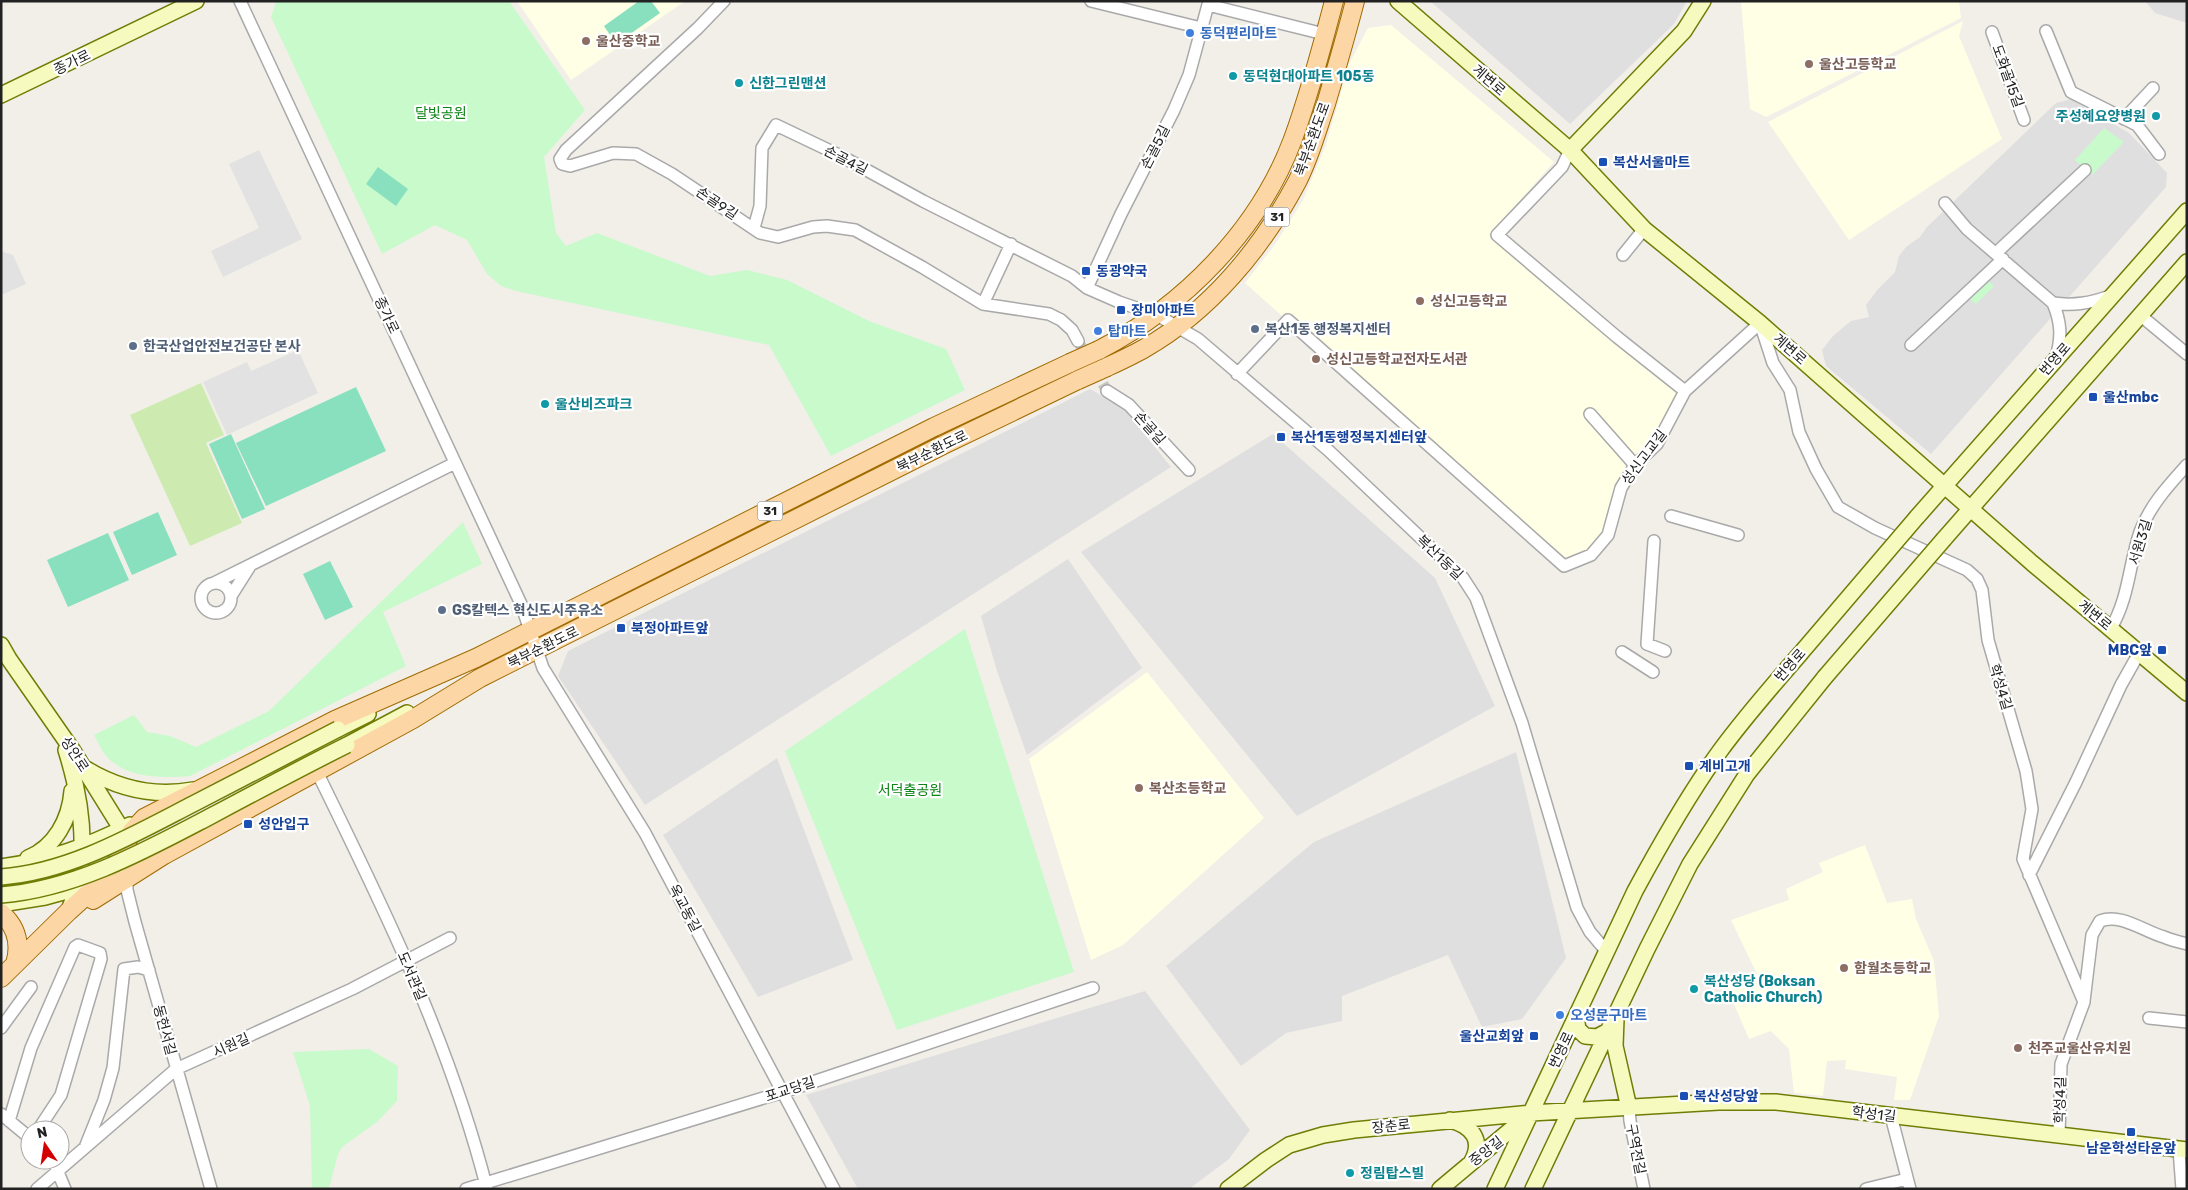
<svg xmlns="http://www.w3.org/2000/svg" width="2188" height="1190" viewBox="0 0 2188 1190" font-family="Rubik,'Noto Sans KR',sans-serif">
	<style>
		.residential { fill: #e0dfdf }
		.education { fill: #ffffe5 }
		.grass { fill: #cdebb0 }
		.park { fill: #c8facc }
		.pitch { fill: #88e0be }
		.parking { fill: #e2e2e2 }
		.lines { fill: none; stroke-linecap: round; stroke-linejoin: round }
		.street-tunnel { stroke: #c8c6c1; stroke-width: 11; stroke-dasharray: 11 5.5; stroke-linecap: butt }
		.street-casing { stroke: #a9a9a9; stroke-width: 14 }
		.secondary-casing { stroke: #707d05; stroke-width: 18 }
		.primary-casing { stroke: #a06b00; stroke-width: 20 }
		.street { stroke: #fff; stroke-width: 11 }
		.secondary { stroke: #f7fabf; stroke-width: 15 }
		.primary { stroke: #fcd6a4; stroke-width: 18 }
		.secondary-bridge-casing { stroke: #707d05; stroke-width: 18; stroke-linecap: butt }
		.primary-bridge-casing { stroke: #a06b00; stroke-width: 20; stroke-linecap: butt }
		.secondary-bridge { stroke: #f7fabf; stroke-width: 15 }
		.primary-bridge { stroke: #fcd6a4; stroke-width: 18 }
		.shop-dot { fill: #3f7fe0; stroke: #fff; stroke-width: 2 }
		.education-dot { fill: #8d6e63; stroke: #fff; stroke-width: 2 }
		.culture-dot { fill: #0f9aa8; stroke: #fff; stroke-width: 2 }
		.transit-dot { fill: #1a4fb4; stroke: #fff; stroke-width: 2 }
		.service-dot { fill: #5c6f8a; stroke: #fff; stroke-width: 2 }
		.labels { text-anchor: middle; stroke-width: 4.5; stroke-linejoin: round; paint-order: stroke }
		.shield { fill: #fff; stroke: #646464; stroke-width: 1 }
		.shield-label { font-size: 12px; font-weight: bold; fill: #222 }
		.shop-label { font-size: 14px; font-weight: bold; fill: #366cbe; stroke: #fff; text-anchor: start }
		.education-label { font-size: 14px; font-weight: bold; fill: #785e54; stroke: #fff; text-anchor: start }
		.street-label { font-size: 14px; fill: #222; stroke: #fff }
		.culture-label { font-size: 14px; font-weight: bold; fill: #0d838f; stroke: #fff; text-anchor: start }
		.park-label { font-size: 14px; fill: #0c8416; stroke: #fff }
		.transit-label { font-size: 14px; font-weight: bold; fill: #164399; stroke: #fff; text-anchor: start }
		.service-label { font-size: 14px; font-weight: bold; fill: #4e5e75; stroke: #fff; text-anchor: start }
	</style>
	<rect width="100%" height="100%" fill="#f2efe9"/>
	<path class="residential" d="M1430 1H1687L1674 24 1570 124Z
		M2145 1H2187V23L2155 13Z
		M2071 99 2129 133 2167 173 2166 187 1931 454 1826 366 1822 350 1833 336 1851 321 1869 317 1866 305 1878 289 1895 272 1899 256 1906 247 1920 237 1927 227 2056 103Z
		M1090 389 1124 409 1171 467 645 805 558 676 568 651Z
		M1273 434 1435 578 1495 706 1297 816 1081 552Z
		M1068 559 1142 668 1027 755 997 671 981 616Z
		M1516 752 1566 958 1522 1019 1482 1027 1448 955 1342 996V1021L1286 1033 1241 1066 1166 966 1314 842Z
		M777 758 853 960 758 997 663 835Z
		M1145 991 1250 1130 1229 1159 1189 1189H858L806 1095Z"/>
	<path class="education" d="M517 1H685L571 80Z
		M1741 1H1959L1961 18 1766 117 1750 109Z
		M1963 21 1959 36 2002 139 1849 240 1768 122Z
		M1391 25 1554 162 1489 235 1682 391 1657 444 1635 465 1608 535 1591 555 1564 566 1245 283 1276 243 1303 200 1326 145 1349 64 1368 28Z
		M1147 672 1264 818 1123 945 1091 960 1029 759Z
		M1865 845 1887 903 1912 899 1916 919 1934 961 1939 1016 1910 1100H1894L1897 1077 1845 1069 1846 1060 1827 1061 1823 1096 1794 1093 1789 1049 1771 1031 1749 1039 1725 983 1757 974 1731 920 1789 900 1786 889 1823 872 1819 863Z"/>
	<path class="grass" d="M201 383 224 435 206 443 242 523 190 546 130 415Z"/>
	<path class="park" d="M278 1H509L585 110 544 157 556 233 566 246 597 233 710 276 747 270 787 280 869 321 946 349 965 390 831 456 769 345 516 291 501 286 487 274 467 240 435 225 382 254 271 17 276 2Z
		M2104 128 2124 142 2092 175 2075 160Z
		M1982 275 1994 286 1976 304 1964 294Z
		M463 522 482 564 383 612 406 666 190 776C162 778 129 779 108 758 102 752 98 742 94 735L134 715 147 732 170 736 196 747 269 711Z
		M965 629 1074 972 897 1030 785 751Z
		M369 1049 398 1066 397 1101 377 1122 342 1147 338 1154 329 1189H312L310 1106 293 1052Z"/>
	<path class="pitch" d="M639 1H651L660 13 616 44 604 26Z
		M378 167 408 189 396 206 366 184Z
		M356 387 386 451 266 506 236 443Z
		M231 434 265 509 242 519 209 444Z
		M158 512 177 555 132 575 113 532Z
		M108 533 129 580 68 607 47 560Z
		M330 561 353 607 325 620 303 574Z"/>
	<path class="parking" d="M259 150 302 239 223 277 211 251 259 228 229 164Z
		M1 251 13 255 26 284 1 295Z
		M298 350 318 393 227 435 203 382 247 362 251 371Z"/>
	<g class="lines">
		<path class="street-tunnel" d="M1078 341 1107 391"/>
		<defs>
			<path id="street" d="M240 1 521 604 543 668 645 833 834 1189
				M724 1 698 28 566 150 560 159 562 164 570 166 613 153 636 154 672 174 760 233 778 237 813 227 827 226 855 230 922 267 983 304 1049 314 1061 320 1072 330 1078 341
				M1091 1 1201 28
				M1208 5 1324 34
				M2046 31 2071 92 2137 125 2159 154
				M1992 32 2024 120
				M2124 119 2153 88
				M1570 150 1562 167 1497 235 1617 337 1685 391
				M1945 203 1967 229 2053 303C2061 322 2062 337 2056 357
				M754 228 760 206 762 148 776 125 841 156 923 201 1072 276 1087 288 1119 302 1157 315 1198 339 1328 450 1463 578 1476 598 1522 723 1577 908 1590 932 1607 952
				M1996 253 2085 170
				M1623 255 1644 229
				M1087 288 1121 214 1174 110 1189 75 1209 1
				M2053 303C2074 306 2090 303 2110 296
				M983 304 1011 244
				M2140 315 2187 354
				M1911 345 2003 259
				M1237 374 1288 320 1564 566 1591 555 1608 535 1621 488 1635 465 1657 444 1685 391 1760 323 1773 363 1790 390 1799 432 1816 469 1838 507 1875 528 1967 570 1977 579 1982 590 1988 640 2026 771 2032 809 2023 859 2084 1002 2061 1064 2059 1135
				M1107 391 1129 405 1189 470
				M1590 414 1635 465
				M1671 516 1738 535
				M1654 541 1647 644 1665 651
				M201 598a15 15 0 1 1 30 0a15 15 0 1 1-30 0Z
				M214 583 455 463
				M231 596 250 566
				M2111 628C2129 598 2129 564 2140 532 2150 505 2169 485 2187 465
				M1622 652 1653 672
				M317 772C383 906 450 1043 487 1189
				M127 875V890L135 922 211 1189
				M2029 875 2076 782 2121 685 2139 653
				M2084 1001 2092 935 2100 921C2121 913 2143 931 2164 937 2171 940 2179 942 2187 944
				M2149 1018 2187 1022
				M1 1028 31 987
				M1629 1108 1630 1121 1644 1189
				M1 1114 30 1138
				M1891 1116 1910 1189
				M9 1121 31 1048 75 947 78 945 100 953 101 959 61 1095 38 1130
				M86 1145 104 1100 113 1068 124 969 138 967 149 970
				M2179 1149 2182 1189
				M53 1160 65 1189
				M37 1189 176 1069 352 989 450 938
				M466 1189 783 1092 1093 988
				M1866 1189 1907 1179"/>
			<path id="secondary" d="M1398 1 1570 150 1644 229 1760 323 2032 563 2187 693
				M1 95 196 1
				M1570 150 1684 31 1703 1
				M1917 517 2187 211
				M1944 539 2187 262
				M1 645 9 659 73 751 127 838C131 856 130 871 116 884
				M338 729 368 714
				M347 745 407 713
				M66 750C82 801 91 860 69 910
				M86 769C119 789 155 797 193 790
				M28 858C55 847 70 819 72 791
				M1 867C48 861 88 846 130 825
				M1 904 45 897 85 886
				M1576 1017 1578 1029 1585 1036 1597 1037 1608 1031
				M1616 1019 1615 1046 1629 1108
				M1450 1120C1473 1126 1484 1141 1471 1163
				M1228 1189 1266 1160 1289 1145 1323 1135 1354 1130 1531 1113 1719 1102H1776L2187 1150
				M1440 1189 1526 1117
				M1495 1189 1635 891C1661 843 1688 795 1720 751 1745 717 1772 686 1800 654
				M1533 1189 1647 949 1690 864 1747 774 1825 677"/>
			<path id="primary" d="M1099 350C1184 306 1259 230 1293 139 1309 95 1322 47 1334 1
				M1107 367C1120 361 1133 355 1145 348 1210 311 1262 248 1297 182 1310 157 1317 130 1326 104 1336 70 1346 36 1355 1
				M93 900 164 855 413 719 480 678 943 445 1078 380
				M1 913C17 927 21 944 15 964
				M1 978 69 911 103 880 118 860 132 831 144 818 335 720 476 658 934 427 1070 363"/>
		</defs>
		<use href="#street" class="street-casing"/>
		<use href="#secondary" class="secondary-casing"/>
		<use href="#primary" class="primary-casing"/>
		<use href="#street" class="street"/>
		<use href="#secondary" class="secondary"/>
		<use href="#primary" class="primary"/>
		<defs>
			<path id="secondary-bridge" d="M1800 654 1917 517
				M1825 677 1944 539
				M1 877C69 872 133 835 193 804 241 779 290 754 338 729
				M1 895C76 889 146 850 211 816 256 792 301 768 347 745"/>
			<path id="primary-bridge" d="M1070 363 1099 350
				M1078 380 1107 367"/>
		</defs>
		<use href="#secondary-bridge" class="secondary-bridge-casing"/>
		<use href="#primary-bridge" class="primary-bridge-casing"/>
		<use href="#secondary-bridge" class="secondary-bridge"/>
		<use href="#primary-bridge" class="primary-bridge"/>
	</g>
	<g class="shop-dot">
		<circle cx="1190" cy="33" r="5"/>
		<circle cx="1098" cy="331" r="5"/>
		<circle cx="1560" cy="1015" r="5"/>
	</g>
	<g class="education-dot">
		<circle cx="586" cy="41" r="5"/>
		<circle cx="1809" cy="64" r="5"/>
		<circle cx="1420" cy="301" r="5"/>
		<circle cx="1316" cy="359" r="5"/>
		<circle cx="1139" cy="788" r="5"/>
		<circle cx="1844" cy="968" r="5"/>
		<circle cx="2018" cy="1048" r="5"/>
	</g>
	<g class="culture-dot">
		<circle cx="1233" cy="76" r="5"/>
		<circle cx="739" cy="83" r="5"/>
		<circle cx="2156" cy="116" r="5"/>
		<circle cx="545" cy="404" r="5"/>
		<circle cx="1694" cy="989" r="5"/>
		<circle cx="1350" cy="1173" r="5"/>
	</g>
	<g class="transit-dot">
		<rect x="1598" y="157" width="10" height="10" rx="2.5"/>
		<rect x="1081" y="266" width="10" height="10" rx="2.5"/>
		<rect x="1116" y="305" width="10" height="10" rx="2.5"/>
		<rect x="2088" y="392" width="10" height="10" rx="2.5"/>
		<rect x="1276" y="432" width="10" height="10" rx="2.5"/>
		<rect x="616" y="623" width="10" height="10" rx="2.5"/>
		<rect x="2157" y="645" width="10" height="10" rx="2.5"/>
		<rect x="1684" y="761" width="10" height="10" rx="2.5"/>
		<rect x="243" y="819" width="10" height="10" rx="2.5"/>
		<rect x="1529" y="1031" width="10" height="10" rx="2.5"/>
		<rect x="1679" y="1091" width="10" height="10" rx="2.5"/>
		<rect x="2126" y="1127" width="10" height="10" rx="2.5"/>
	</g>
	<g class="service-dot">
		<circle cx="1255" cy="329" r="5"/>
		<circle cx="133" cy="346" r="5"/>
		<circle cx="442" cy="610" r="5"/>
	</g>
	<g class="labels">
		<g class="shield">
			<rect x="1264.5" y="207.5" width="25" height="19" rx="4"/>
			<rect x="757.5" y="501.5" width="25" height="19" rx="4"/>
		</g>
		<g class="shield-label">
			<text x="1277" y="221">31</text>
			<text x="770" y="515">31</text>
		</g>
		<g class="shop-label">
			<text x="1200" y="38">동덕편리마트</text>
			<text x="1108" y="336">탑마트</text>
			<text x="1570" y="1020">오성문구마트</text>
		</g>
		<g class="education-label">
			<text x="596" y="46">울산중학교</text>
			<text x="1819" y="69">울산고등학교</text>
			<text x="1430" y="306">성신고등학교</text>
			<text x="1326" y="364">성신고등학교전자도서관</text>
			<text x="1149" y="793">복산초등학교</text>
			<text x="1854" y="973">함월초등학교</text>
			<text x="2028" y="1053">천주교울산유치원</text>
		</g>
		<g class="street-label">
			<text transform="translate(72 62) rotate(-26)" y="5">종가로</text>
			<text transform="translate(2008 76) rotate(70)" y="5">도화골15길</text>
			<text transform="translate(1489 80) rotate(41)" y="5">계변로</text>
			<text transform="translate(1312 139) rotate(-70)" y="5">북부순환도로</text>
			<text transform="translate(1155 147) rotate(-63)" y="5">손골5길</text>
			<text transform="translate(846 160) rotate(27)" y="5">손골4길</text>
			<text transform="translate(717 203) rotate(34)" y="5">손골9길</text>
			<text transform="translate(387 315) rotate(65)" y="5">종가로</text>
			<text transform="translate(1790 349) rotate(41)" y="5">계변로</text>
			<text transform="translate(2055 359) rotate(-49)" y="5">번영로</text>
			<text transform="translate(1150 428) rotate(48)" y="5">손골길</text>
			<text transform="translate(932 451) rotate(-26)" y="5">북부순환도로</text>
			<text transform="translate(1644 457) rotate(-53)" y="5">성신고교길</text>
			<text transform="translate(2140 542) rotate(-73)" y="5">서원3길</text>
			<text transform="translate(1440 557) rotate(44)" y="5">복산1동길</text>
			<text transform="translate(2095 615) rotate(40)" y="5">계변로</text>
			<text transform="translate(543 647) rotate(-26)" y="5">북부순환도로</text>
			<text transform="translate(1790 665) rotate(-49)" y="5">번영로</text>
			<text transform="translate(2001 687) rotate(73)" y="5">학성4길</text>
			<text transform="translate(75 754) rotate(57)" y="5">성안로</text>
			<text transform="translate(685 908) rotate(62)" y="5">옥교동길</text>
			<text transform="translate(412 976) rotate(67)" y="5">도서관길</text>
			<text transform="translate(165 1030) rotate(75)" y="5">동헌서길</text>
			<text transform="translate(231 1045) rotate(-24)" y="5">시원길</text>
			<text transform="translate(1561 1050) rotate(-65)" y="5">번영로</text>
			<text transform="translate(790 1089) rotate(-18)" y="5">포교당길</text>
			<text transform="translate(2060 1100) rotate(-89)" y="5">학성4길</text>
			<text transform="translate(1874 1114) rotate(7)" y="5">학성1길</text>
			<text transform="translate(1391 1126) rotate(-6)" y="5">장춘로</text>
			<text transform="translate(1636 1149) rotate(79)" y="5">구역전길</text>
			<text transform="translate(1486 1151) rotate(-38)" y="5">중앙길</text>
		</g>
		<g class="culture-label">
			<text x="1243" y="81">동덕현대아파트 105동</text>
			<text x="749" y="88">신한그린맨션</text>
			<text x="2146" y="121" text-anchor="end">주성혜요양병원</text>
			<text x="555" y="409">울산비즈파크</text>
			<text x="1704" y="986">복산성당 (Boksan<tspan x="1704" dy="16">Catholic Church)</tspan></text>
			<text x="1360" y="1178">정림탑스빌</text>
		</g>
		<g class="park-label">
			<text x="441" y="118">달빛공원</text>
			<text x="910" y="795">서덕출공원</text>
		</g>
		<g class="transit-label">
			<text x="1613" y="167">복산서울마트</text>
			<text x="1096" y="276">동광약국</text>
			<text x="1131" y="315">장미아파트</text>
			<text x="2103" y="402">울산mbc</text>
			<text x="1291" y="442">복산1동행정복지센터앞</text>
			<text x="631" y="633">북정아파트앞</text>
			<text x="2152" y="655" text-anchor="end">MBC앞</text>
			<text x="1699" y="771">계비고개</text>
			<text x="258" y="829">성안입구</text>
			<text x="1524" y="1041" text-anchor="end">울산교회앞</text>
			<text x="1694" y="1101">복산성당앞</text>
			<text x="2131" y="1153" text-anchor="middle">남운학성타운앞</text>
		</g>
		<g class="service-label">
			<text x="1265" y="334">복산1동 행정복지센터</text>
			<text x="143" y="351">한국산업안전보건공단 본사</text>
			<text x="452" y="615">GS칼텍스 혁신도시주유소</text>
		</g>
	</g>
	<rect width="2188" height="1190" fill="none" stroke="#222222" stroke-width="5"/>
	<g transform="translate(45 1145) rotate(347)"><circle r="24" fill="#ffffff" stroke="#a7a7a7"/>
	<path d="M0-4L9 19L0 12L-9 19Z" fill="#d40000"/>
	<text y="-8" font-size="14" font-weight="bold" text-anchor="middle" fill="#222222">N</text>
	</g>
</svg>
